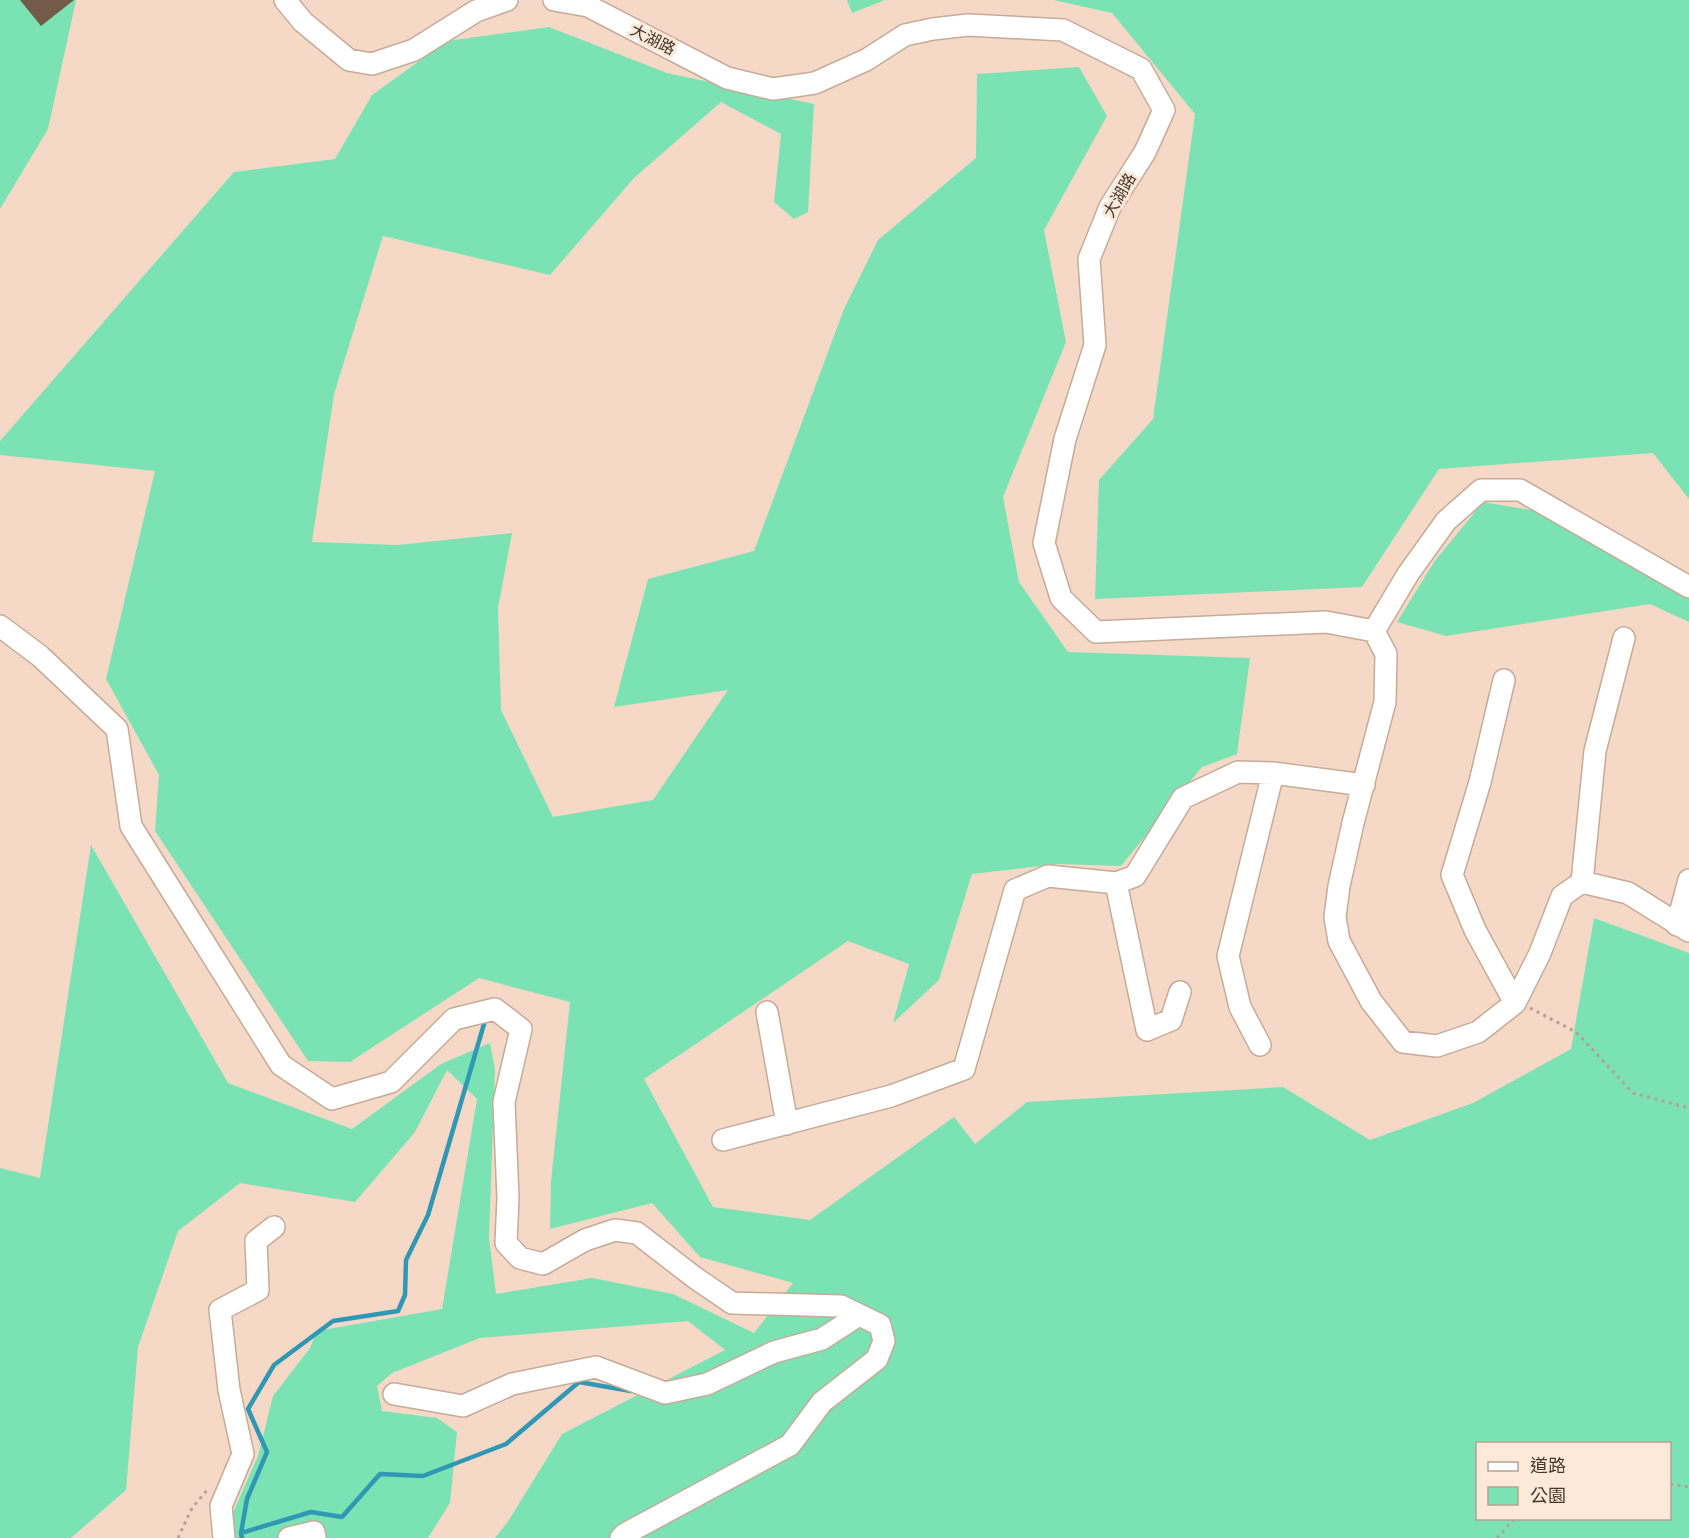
<svg xmlns="http://www.w3.org/2000/svg" width="1689" height="1538" viewBox="0 0 1689 1538" font-family="Overpass,'Noto Sans TC',sans-serif">
	<style>
		.green { fill: #7be3b3; fill-rule: evenodd }
		.lines { fill: none; stroke-linecap: round; stroke-linejoin: round }
		.stream { stroke: #3097b4; stroke-width: 4.5 }
		.building { fill: #735b4a }
		.minor-casing { stroke: #c5ab98; stroke-width: 24 }
		.path { stroke: #b6a091; stroke-width: 3; stroke-dasharray: 3 4.5; stroke-linecap: butt }
		.minor { stroke: #fff; stroke-width: 21 }
		.labels { text-anchor: middle; stroke-width: 6; stroke-linejoin: round; paint-order: stroke }
		.street-label { font-size: 16px; fill: #433830; stroke: #fee8d8 }
	</style>
	<rect width="100%" height="100%" fill="#f5d9c6"/>
	<path class="green" d="M0 0H76L48 129 0 209Z
		M847 0H885L852 13Z
		M1053 0H1689V499L1653 453 1439 469 1362 587 1095 599 1099 480 1153 419 1195 114 1112 13Z
		M549 27 667 73 814 104 808 212 794 219 774 202 781 134 721 102 634 178 550 275 383 236 334 394 312 542 398 545 512 533 498 608 501 710 553 817 653 800 728 690 614 707 648 579 754 551 844 309 878 240 976 158 977 74 1079 67 1107 116 1044 230 1066 342 1003 497 1019 582 1068 652 1250 658 1237 754 1202 767 1121 866 1058 864 972 874 939 980 893 1023 909 964 848 941 644 1079 713 1207 810 1220 954 1117 975 1144 1027 1102 1283 1087 1370 1140 1473 1103 1571 1049 1594 918 1689 953V1538H495L507 1523 562 1434 725 1350 688 1321 480 1338 392 1373 377 1386 382 1411 437 1418 457 1432 450 1503 428 1538H232L230 1519 258 1456 273 1396 310 1348 317 1331 442 1309 477 1099 447 1070 415 1132 355 1202 240 1183 178 1231 138 1347 126 1490 71 1538H0V1168L40 1178 91 845 228 1083 352 1129 441 1064 490 1043 495 1069 489 1238 496 1294 592 1278 673 1294 754 1333 793 1283 700 1257 652 1203 550 1229 551 1181 570 1002 479 978 350 1062 308 1061 155 831 159 775 106 679 155 471 0 455V441L234 172 335 159 372 95 447 41ZM1478 1444H1670V1518H1478Z
		M1483 502 1537 511 1689 594V622L1650 604 1446 636 1397 622 1434 562Z"/>
	<g class="lines">
		<path class="stream" d="M241 1533 311 1512 342 1517 380 1474 423 1476 506 1444 579 1382 631 1391
			M242 1538 241 1533 247 1499 267 1452 248 1409 274 1365 333 1321 398 1311 405 1295 406 1260 428 1215 484 1024"/>
	</g>
	<path class="building" d="M20 0H74L41 26Z"/>
	<g class="lines">
		<defs>
			<path id="minor" d="M285 0 303 22 349 60 372 64 414 50 476 11 507 0
				M554 0 588 6 727 78 773 89 815 83 866 60 905 35 933 29 968 25 1063 30 1141 69 1164 110 1145 152 1110 207 1089 259 1095 345 1065 439 1044 543 1061 598 1096 632 1326 622 1374 631
				M0 626 40 656 117 729 131 826 281 1065 332 1099 391 1082 454 1019 495 1009 521 1029 504 1102 508 1198 506 1243 520 1258 543 1264 585 1240 615 1230 637 1233 694 1277 732 1303 841 1306 880 1325 884 1341 877 1359 822 1402 790 1445 625 1534 621 1538
				M1374 631 1386 654 1385 702 1353 823 1339 886 1335 917 1339 941 1371 1001 1403 1042 1437 1046 1478 1032 1515 1003 1540 953 1562 896 1582 882 1628 893 1689 931
				M1374 631 1408 574 1446 521 1481 490H1520L1689 587
				M1504 680 1480 782 1452 875 1475 930 1515 1003
				M1582 882 1595 751 1624 638
				M1116 883 1147 1030 1171 1020 1180 992
				M1677 925 1689 880
				M767 1012 787 1124
				M1260 1045 1240 1007 1228 956 1273 773
				M723 1140 891 1096 964 1069 1015 890 1048 876 1116 883 1135 876 1183 798 1238 772 1273 773 1364 785
				M394 1394 463 1406 512 1384 596 1367 665 1393 707 1384 774 1352 822 1339 859 1315
				M224 1538 221 1506 243 1454 229 1390 220 1310 258 1290 256 1241 274 1227
				M289 1538 314 1532 315 1538"/>
		</defs>
		<use href="#minor" class="minor-casing"/>
		<path class="path" d="M1530 1008 1576 1032 1633 1093 1689 1108
			M1670 1484 1689 1487
			M178 1538 192 1508 208 1489
			M1497 1538 1515 1518"/>
		<use href="#minor" class="minor"/>
	</g>
	<g class="labels">
		<g class="street-label">
			<text transform="translate(653 39) rotate(27)" y="6">大湖路</text>
			<text transform="translate(1119 195) rotate(-60)" y="6">大湖路</text>
		</g>
	</g>
	<rect x="1476" y="1442" width="195" height="78" fill="#fee8d8" stroke="#b3a295" stroke-width="1.5"/>
	<rect x="1488" y="1462" width="30" height="9" fill="#ffffff" stroke="#b3a295" stroke-width="1.5"/>
	<text x="1530" y="1472" font-size="18" fill="#433830">道路</text>
	<rect x="1488" y="1487" width="30" height="18" fill="#7be3b3" stroke="#b3a295" stroke-width="1.5"/>
	<text x="1530" y="1502" font-size="18" fill="#433830">公園</text>
</svg>
